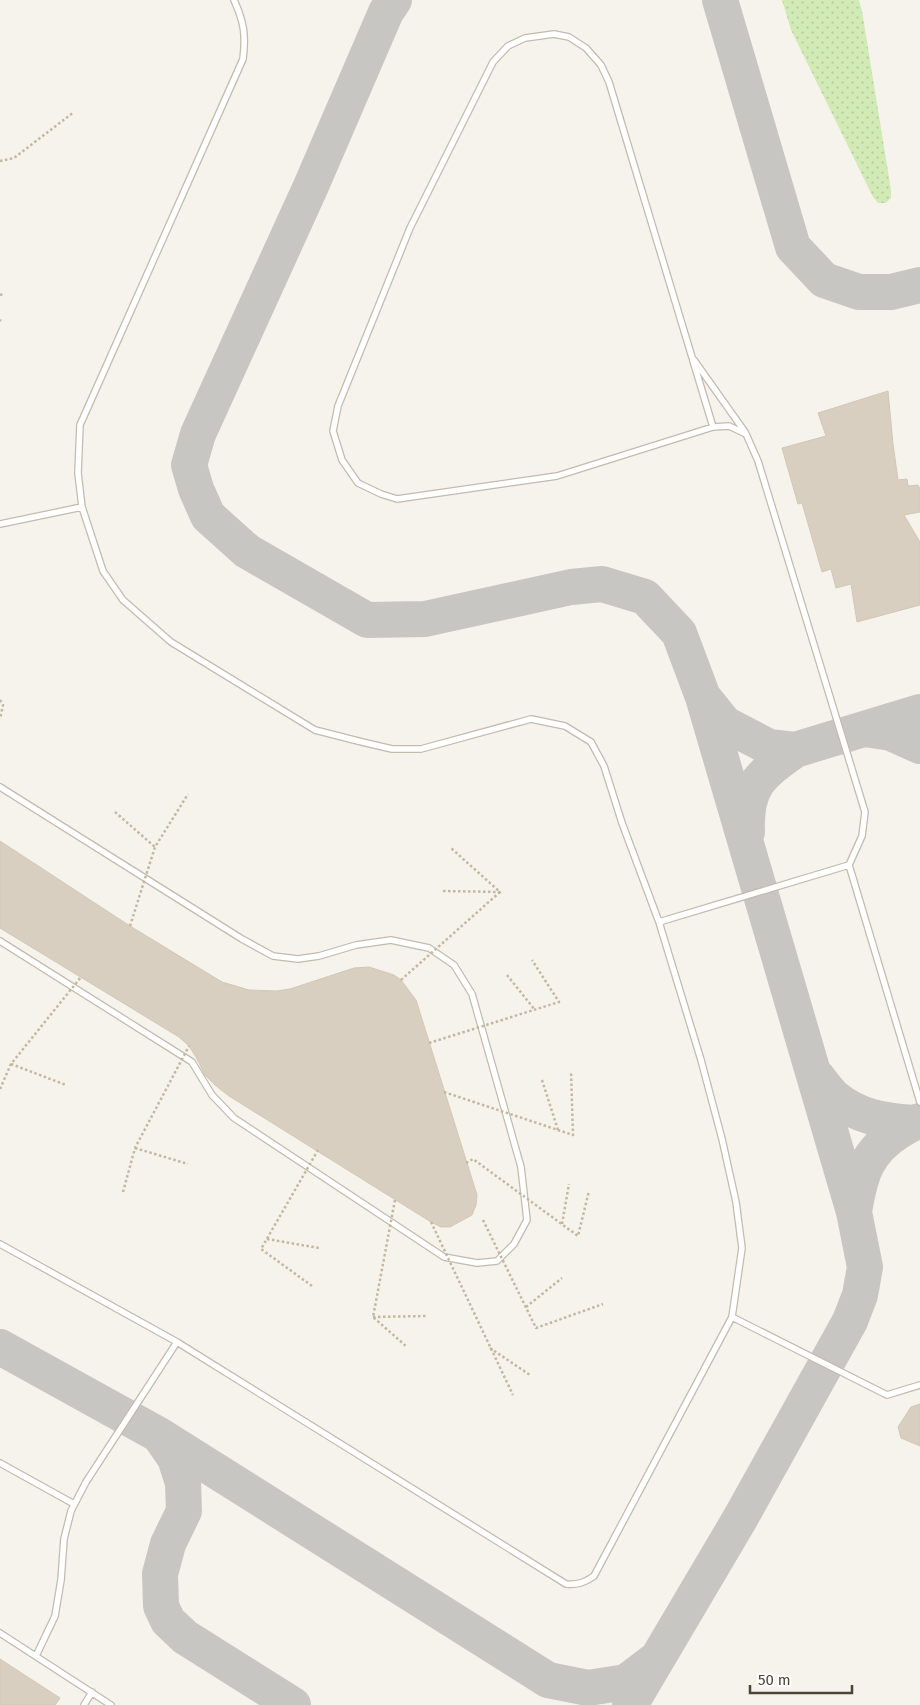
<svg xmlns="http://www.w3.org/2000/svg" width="920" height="1705" viewBox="0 0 920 1705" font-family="'Fira Sans',sans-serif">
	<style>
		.grass { fill: url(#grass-dots) }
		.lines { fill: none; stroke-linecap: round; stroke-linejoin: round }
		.taxiway { stroke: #c8c6c3; stroke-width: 36 }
		.building { fill: #d8cfc1; stroke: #d3c7b4 }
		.service-casing { stroke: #c2bbae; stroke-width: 8 }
		.path { stroke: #c4b79f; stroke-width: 2.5; stroke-dasharray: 2.5 2.5; stroke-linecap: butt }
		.service { stroke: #fff; stroke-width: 5.5 }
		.path-bridge { stroke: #c4b79f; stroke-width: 2.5; stroke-dasharray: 2.5 2.5; stroke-linecap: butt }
	</style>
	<defs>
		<pattern id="grass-dots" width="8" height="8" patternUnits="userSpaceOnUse" patternTransform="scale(1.25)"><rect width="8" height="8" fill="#d2eab5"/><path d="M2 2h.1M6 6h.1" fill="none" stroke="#b6ca9c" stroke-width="1.8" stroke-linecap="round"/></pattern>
	</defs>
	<rect width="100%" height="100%" fill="#f6f3ec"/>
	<path class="grass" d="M782 0H859L862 11 891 190V198L886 203H878L873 197 791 30Z"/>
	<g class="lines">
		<path class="taxiway" d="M394 0 386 12 311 186 198 434 189 465 196 489 208 516 247 551 367 620 425 619 571 587 602 584 645 597 679 633 703 697 854 1212 865 1267 860 1295 850 1321 741 1517 630 1705
			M720 0 793 247 824 280 859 292H891L920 285
			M704 698 725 724 769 747 795 750 920 712
			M865 729 891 733 920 746
			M747 832C745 786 760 775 795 750
			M814 1073C821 1081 827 1091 835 1098 858 1117 884 1121 913 1123
			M854 1212C860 1175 866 1152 899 1131 906 1127 912 1123 920 1121
			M0 1347 159 1435 548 1680 588 1688 626 1682 655 1660
			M159 1435 175 1458 183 1483 184 1511 168 1544 160 1574 161 1606 168 1621 185 1637 293 1705"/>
	</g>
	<path class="building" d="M888 391 893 444 898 480 907 479 908 486 918 485 920 489V512L904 515 920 542V605L857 622 851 584 836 588 831 569 822 572 802 503 798 504 782 448 826 436 818 413Z
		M0 841 130 926 222 982 249 990 277 991 290 989 354 968 369 967 394 975 401 980 416 1000 477 1195 476 1205 472 1215 450 1227H441L431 1222 229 1096 215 1085 205 1075 196 1057 189 1046 179 1037 0 928Z
		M920 1404V1446L901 1438 898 1427 911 1407Z
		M0 1659 60 1698 55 1705H0Z"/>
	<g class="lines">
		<defs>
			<path id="service" d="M234 0C244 22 246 35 243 59L80 425 78 473 82 507 103 571 123 600 171 642 315 730 362 742 392 749H421L531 719 565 726 591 742 604 766 622 823 659 922 701 1060 722 1139 736 1202 742 1248 732 1317 887 1395 920 1385
				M694 360 745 432
				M713 427 609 82 601 65 586 48 569 37 554 34 525 38 508 46 493 62 410 228 338 406 333 431 342 460 358 483 381 494 397 499 557 476 713 427 729 426 746 434 758 461 865 812 862 836 849 865
				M0 524 82 507
				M0 787 242 939 273 956 298 959 319 956 356 945 391 940 429 948 454 965 472 994 521 1167 527 1220 514 1244 497 1261 477 1263 444 1257 234 1118 212 1095 192 1062 0 941
				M659 922 849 865 920 1102
				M0 1244 177 1342
				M0 1463 74 1504
				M0 1633 111 1705
				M36 1656 55 1616 61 1580 64 1539 71 1511 86 1482 177 1342 566 1584C577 1585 584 1583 594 1576L732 1317
				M84 1705 92 1692"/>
		</defs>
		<use href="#service" class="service-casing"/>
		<path class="path" d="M0 161 14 158 74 112
			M0 295 4 294
			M0 320 1 321
			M0 700 3 705 0 719
			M115 812 155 847
			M443 891 500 892
			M507 975 535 1010
			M11 1064 66 1085
			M542 1080 558 1130
			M135 1148 188 1164
			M562 1224 569 1184
			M267 1239 319 1248
			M526 1307 562 1278
			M373 1317 426 1316
			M490 1348 530 1375"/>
		<use href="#service" class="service"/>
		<path class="path-bridge" d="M130 926 155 847 188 794
			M401 980 500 892 451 848
			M429 1043 559 1002 532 960
			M0 1089 11 1064 81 977
			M444 1092 573 1135 571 1071
			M466 1163 473 1159 578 1236 589 1191
			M123 1192 135 1148 189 1046
			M395 1200 373 1317 407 1347
			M483 1220 536 1328 603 1304
			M431 1222 513 1395
			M312 1286 261 1249 318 1150"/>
	</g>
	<path d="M750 1685v8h102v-8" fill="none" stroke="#4b4439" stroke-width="2.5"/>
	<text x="758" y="1685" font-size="15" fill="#4b4439" stroke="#ffffff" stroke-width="4" paint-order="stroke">50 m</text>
</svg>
